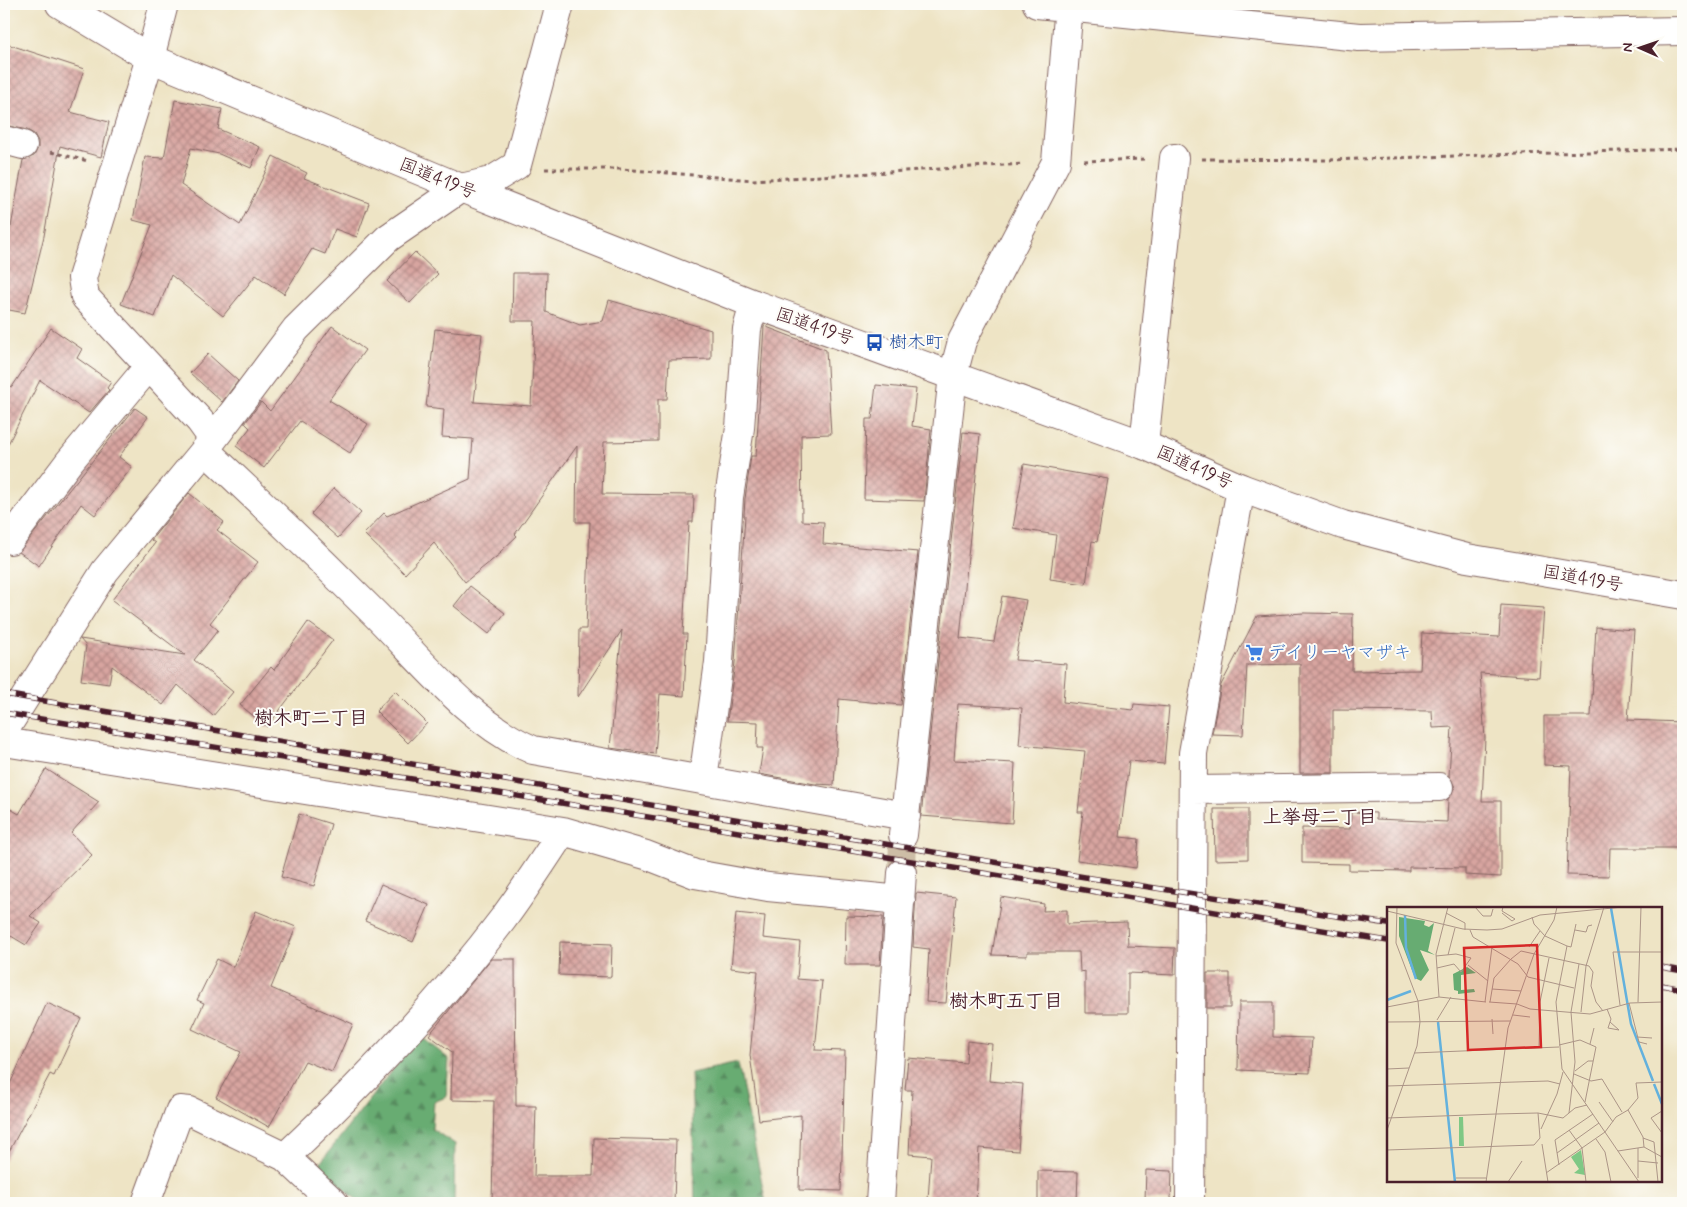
<svg xmlns="http://www.w3.org/2000/svg" width="1687" height="1207" viewBox="0 0 1687 1207" font-family="Mynerve,'Klee One',sans-serif">
	<style>
		.forest { fill: url(#forest-firs); stroke: #58664e }
		.building { fill: url(#building-cross-hatch) }
		.lines { fill: none; stroke-linecap: round; stroke-linejoin: round }
		.minor-tunnel { stroke: #cdbda6; stroke-width: 28; stroke-dasharray: 28 14; stroke-linecap: butt }
		.minor-casing { stroke: #836461; stroke-width: 30 }
		.trunk-casing { stroke: #836461; stroke-width: 30 }
		.path { stroke: #836461; stroke-width: 3; stroke-dasharray: 4 4; stroke-linecap: butt }
		.minor { stroke: #fff; stroke-width: 28 }
		.trunk { stroke: #fff; stroke-width: 28 }
		.rail-casing { stroke: #4a1f2b; stroke-width: 5.5 }
		.rail { stroke: #fdfcf7; stroke-width: 4; stroke-dasharray: 11; stroke-linecap: butt }
		.labels { text-anchor: middle; stroke-width: 4; stroke-linejoin: round; paint-order: stroke }
		.street-label { font-size: 18px; fill: #4a1f2b; stroke: #fdfcf7 }
		.transit-label { font-size: 18px; fill: #164399; stroke: #fdfcf7; text-anchor: start }
		.shop-label { font-size: 18px; fill: #366cbe; stroke: #fdfcf7; text-anchor: start }
		.neighbourhood-label { font-size: 19px; font-weight: bold; fill: #4a1f2b; stroke: #fdfcf7 }
		.inset-river { fill: none; stroke: #63b1dd; stroke-width: 2.5 }
		.inset-road { fill: none; stroke: #ac9587; stroke-width: 1 }
		.view { fill: #d62828; fill-opacity: 0.15; stroke: #d62828; stroke-width: 2.5 }
		.inset-edge { fill: none; stroke: #4a1f2b; stroke-width: 2.5 }
	</style>
	<defs>
		<pattern id="forest-firs" width="22" height="20" patternUnits="userSpaceOnUse" patternTransform="scale(1.25)"><rect width="22" height="20" fill="#67ac72"/><path d="M5 1l3.5 6h-7zM16 11l3.5 6h-7z" fill="#578b5e"/></pattern>
		<pattern id="building-cross-hatch" width="8" height="8" patternUnits="userSpaceOnUse" patternTransform="scale(1.25)"><rect width="8" height="8" fill="#d8a5a0"/><path d="M0 0l8 8M0 8l8-8" fill="none" stroke="#b18683"/></pattern>
	</defs>
	<rect width="100%" height="100%" fill="#fdfcf7"/>
	<filter id="ink" filterUnits="userSpaceOnUse"><feTurbulence type="fractalNoise" baseFrequency=".02" numOctaves="2"/><feDisplacementMap in="SourceGraphic" scale="10" xChannelSelector="R" yChannelSelector="G"/><feConvolveMatrix kernelMatrix="1 2 1 2 8 2 1 2 1" color-interpolation-filters="sRGB"/></filter>
	<filter id="wash" filterUnits="userSpaceOnUse"><feTurbulence type="fractalNoise" baseFrequency=".0096" numOctaves="4" result="noise"/><feDisplacementMap in="SourceGraphic" scale="20" xChannelSelector="R" yChannelSelector="G"/><feGaussianBlur stdDeviation="1.12" result="paint"/><feColorMatrix in="noise" values="0 0 0 0 0 0 0 0 0 0 0 0 0 0 0 0 0 1.4 0 .05"/><feComposite in="paint" operator="in"/></filter>
	<g filter="url(#wash)">
		<rect width="100%" height="100%" fill="#eee4c5"/>
		<path class="forest" d="M419 1035 449 1059 446 1097 434 1102 432 1129 455 1144 454 1203H361L317 1167Z
			M738 1063 766 1203H695L691 1073Z"/>
		<g id="blocks">
			<path class="building" d="M4 43 84 69 70 112 109 122 101 157 60 146 44 236 25 313 4 309V226L11 227 23 160 34 156 38 148V141L34 134 27 130 4 125Z
				M175 100 222 109 218 129 260 147 251 168 219 154 191 148 181 185 240 225 273 156 307 173 304 178 369 203 357 237 335 229 325 254 312 249 284 294 256 275 223 316 171 275 155 317 121 304 152 225 133 220 145 157 164 158Z
				M415 252 438 274 410 303 387 281Z
				M513 273H547L546 312 580 325 603 321 609 300 711 330V359L669 360 667 399H658V441L604 442 602 494 694 495 693 522H689L683 634H687L684 696 660 694 655 754 610 748 622 630 578 697 579 629H586L590 522H576L577 446 515 534 517 536 500 552 501 553 465 582 434 543 405 574 364 534 384 513 387 516 470 479 473 439 442 437 444 409 426 407 435 329 482 334 474 402 531 406 535 321H512Z
				M332 326 365 350 329 400 368 424 350 453 300 421 264 468 236 446 250 428 245 423 261 402 270 411Z
				M764 326 826 350 831 434 801 435 802 521 824 522 823 544 918 552 901 705 839 699 834 785 815 784 759 774 763 748H757L758 722 727 721 735 663 745 516H744L745 499 751 456H756Z
				M51 328 82 349 77 358 111 382 107 388 109 390 89 413 40 380 4 452V383L12 387Z
				M208 354 238 381 222 402 190 373Z
				M876 385 916 389 912 426 931 429 924 501 864 499 866 419H872Z
				M135 408 148 417 119 457 132 467 95 515 81 504 39 566 19 552Z
				M963 432 980 434 960 638 994 642 1002 596 1026 600 1015 660 1066 664 1063 702 1133 710 1134 704 1169 707 1164 764 1129 761 1120 837 1139 839 1136 868 1077 860 1083 812H1078L1085 751 1019 745 1022 708 958 704 954 760 1015 763 1012 823 921 816Z
				M1024 464 1108 479 1097 542 1092 541 1086 584 1050 579 1056 535 1013 528Z
				M334 488 361 513 338 538 311 514Z
				M189 493 224 522 217 530 258 562 210 623 218 630 194 660 233 692 213 716 178 685 163 705 112 666 109 684 81 680 86 646 80 639 185 655 112 600 155 543 151 540Z
				M470 586 505 613 489 634 454 606Z
				M1501 605 1544 608 1539 677 1480 673 1485 738 1482 801H1501V877L1465 875V868L1409 867V871L1349 870V864L1302 863V828L1350 829 1351 812 1376 813V819L1447 822 1448 799 1455 787 1449 776 1452 727 1433 728 1432 711 1333 710V773H1300V664L1247 665 1243 735 1212 734 1221 685 1257 616 1304 613 1353 614 1352 671 1420 670 1422 633 1499 637Z
				M308 622 333 640 267 727 240 705 271 667 274 670Z
				M1596 627 1634 630 1628 720 1682 722 1680 792H1682L1683 848H1610L1609 876 1567 875 1571 766 1544 765V716H1591Z
				M395 691 427 723 408 743 376 711Z
				M46 769 99 802 71 833 92 855 30 916 41 923 26 945 11 936 4 943V805L19 814Z
				M1214 809H1248V859L1215 860Z
				M299 814 331 824 314 886 281 877Z
				M381 884 429 905 413 942 365 921Z
				M916 893 956 897 946 1003 926 1002 929 949 913 947Z
				M1001 897 1044 904 1043 911 1067 910V924L1127 922 1128 946 1175 948 1174 975 1128 973V1013H1085V971L1080 972 1079 952H1027V956L992 955Z
				M256 911 296 927 271 988 353 1024 332 1072 305 1061 269 1127 216 1097 241 1052 192 1029 204 1003 197 1000 217 959 233 967Z
				M736 913 765 916 763 938 800 942 797 979 822 981 815 1050 845 1051 841 1191 799 1190 801 1115 759 1120 750 1055 758 971 731 968Z
				M846 916 883 917 880 965H845Z
				M560 942 612 944 611 977 559 975Z
				M491 959H515L516 1106H536L534 1176H593L594 1138 676 1140 674 1203H492L494 1101 451 1100 452 1052 429 1035Z
				M1207 973H1230V1008H1207Z
				M1239 1002H1273V1037L1312 1038 1310 1073 1238 1070Z
				M47 1003 81 1018 54 1076 50 1074 4 1161V1081L10 1084Z
				M967 1041 992 1044 989 1081 1023 1084 1018 1151 979 1148 976 1202 928 1200 931 1156 909 1154 912 1090H905L908 1058 966 1063Z
				M1146 1170 1172 1171 1171 1201 1145 1200Z
				M1038 1171 1078 1172 1077 1203H1038Z"/>
		</g>
	</g>
	<g filter="url(#ink)">
		<use href="#blocks" fill-opacity="0" stroke="#836461" stroke-width="1"/>
		<g class="lines">
			<path class="minor-tunnel" d="M902 873 903 835"/>
			<defs>
				<path id="minor" d="M164 4 150 58 82 278 85 297 200 421 213 439
					M1037 4 1359 37 1683 31
					M4 140 23 145
					M1144 445 1174 158
					M205 450C263 504 320 559 375 614 422 661 471 724 533 750L906 816
					M10 540 69 462 149 366
					M4 731 105 571 205 450 296 329 388 238 461 188 491 181 517 165 560 4
					M4 742 563 831 646 855 695 874 768 887 901 900
					M703 780 719 662 729 497 740 428 747 329 754 304
					M1193 790 1439 787
					M903 835 953 375 962 341 1056 162 1069 4
					M285 1157C363 1083 438 1005 503 919 524 891 543 861 563 831
					M146 1203 180 1110 190 1111 285 1157 334 1203
					M880 1203 902 873
					M1190 1203 1193 753 1241 488"/>
				<path id="trunk" d="M60 4 150 58 461 188 754 304 1144 445 1241 488 1343 525 1467 558 1683 595"/>
			</defs>
			<use href="#minor" class="minor-casing"/>
			<use href="#trunk" class="trunk-casing"/>
			<path class="path" d="M51 152 88 161
				M1202 159 1328 160 1683 149
				M1084 161 1145 159
				M545 169H621L753 180 1023 164"/>
			<use href="#minor" class="minor"/>
			<use href="#trunk" class="trunk"/>
			<defs>
				<path id="rail" d="M4 694 686 811 1091 878 1388 924
					M4 713 679 822 1388 941
					M1661 967 1683 971
					M1661 985 1683 989"/>
			</defs>
			<use href="#rail" class="rail-casing"/>
			<use href="#rail" class="rail"/>
		</g>
	</g>
	<defs>
		<symbol id="bus-bare" viewBox="-9 -9 18 18"><path d="M-5-6H5V4H4V6H2V4H-2V6H-4V4H-5ZM-3.5-4V0h7V-4ZM-3.5 1.2v1.5H-2V1.2ZM2 1.2v1.5H3.5V1.2Z" fill="#1a4fb4" stroke="#fdfcf7" stroke-width="2.5" paint-order="stroke"/></symbol>
		<symbol id="supermarket-bare" viewBox="-9 -9 18 18"><path d="M-6-5.5h2.5l.6 2H6L4.5 2H-2.5L-4.4-4H-6ZM-1.5 3.2a1.3 1.3 0 1 0 .1 0ZM3 3.2a1.3 1.3 0 1 0 .1 0Z" fill="#3f7fe0" stroke="#fdfcf7" stroke-width="2.5" paint-order="stroke"/></symbol>
	</defs>
	<g fill-rule="evenodd">
		<use href="#bus-bare" x="862" y="330" width="25" height="25"/>
		<use href="#supermarket-bare" x="1242" y="640" width="25" height="25"/>
	</g>
	<g class="labels">
		<g class="street-label">
			<text transform="translate(438 178) rotate(22)" y="6">国道419号</text>
			<text transform="translate(815 326) rotate(19)" y="6">国道419号</text>
			<text transform="translate(1195 467) rotate(24)" y="6">国道419号</text>
			<text transform="translate(1583 578) rotate(10)" y="6">国道419号</text>
		</g>
		<g class="transit-label">
			<text x="889" y="348">樹木町</text>
		</g>
		<g class="shop-label">
			<text x="1268" y="658">デイリーヤマザキ</text>
		</g>
		<g class="neighbourhood-label">
			<text x="311" y="724">樹木町二丁目</text>
			<text x="1320" y="823">上挙母二丁目</text>
			<text x="1006" y="1007">樹木町五丁目</text>
		</g>
	</g>
	<g transform="translate(1387 907)">
		<rect width="275" height="275" fill="#eee4c5"/>
		<path d="M72 210H76L77 239H72Z" fill="#7fc885"/>
		<path d="M12 10 38 14 37 18 42 20 47 16 41 44 48 48 33 43 42 63 34 74 28 71 12 29ZM80 60 89 66 74 68V83L87 82 88 85 71 87V84L67 83 66 67Z" fill="#67ac72"/>
		<path d="M194 243 198 268 187 266 192 262 184 250Z" fill="#7fc885"/>
		<path class="inset-river" d="M224 1 244 117 266 174M18 8 19 41 29 72M0 93 24 84M51 115 68 275M267 177 275 197"/>
		<path class="inset-road" d="M88 0 96 9H104L106 2M0 4 76 22 100 23 115 22 153 8 236 0M59 6 78 16V23M115 6 125 14 128 12 115 4 116 0M145 10 147 17 158 29 180 39M189 17 184 40 180 39 169 95 175 162 252 275M83 23 86 30 131 57 141 70 187 81M188 23 199 25 201 19 205 18M142 40 153 24M61 48 68 21M49 49 69 47 84 51 74 65 67 57 50 61M124 52 134 44 202 59 206 65 204 79 209 95 216 104M81 58 101 74M105 82 134 84M52 90 49 47 61 0M98 95 105 40M102 95 130 97 143 102 203 107 243 96 275 95M103 95 107 71 124 52M251 95 254 0M242 96 252 135 260 137M233 98 226 45H275M0 100 52 90 99 95M220 102 224 112 221 121 232 123 223 115M194 105 199 59 217 0M126 108 143 110M105 112 106 127M50 113 64 90M0 115 123 114M250 130 265 131M203 137 207 121M172 138 193 133 209 140 198 195M152 141 153 95 162 51M27 146 172 140M0 162 22 161M188 164 201 154H206M187 167 204 174 215 172 235 205M0 179 161 174 173 177M212 195 226 215M241 203 256 230 257 240M275 204 264 211 275 226M182 206 188 155 184 105 192 57M0 211 109 207 121 121 147 47 167 13 170 0M154 222 170 187 176 165M0 223 30 139 33 115 31 94 9 36 10 0M182 223 195 241 199 275M256 231 267 235 271 275M209 232 218 245 224 275M155 237 161 275M0 243 147 238 153 231 151 206M231 244 257 240 275 250M170 246 212 216M251 254 271 256M172 258 168 233 206 207M159 266 218 225 229 210 241 203 251 191 249 176 275 175M69 271H99M251 271V241M99 275 109 207 151 206 176 211 188 201 200 198M121 275 135 254"/>
		<path class="view" d="M150 38 154 140 81 143 77 41Z"/>
		<rect width="275" height="275" class="inset-edge"/>
	</g>
	<rect width="1687" height="1207" fill="none" stroke="#fdfcf7" stroke-width="20"/>
	<g transform="translate(1640 48) rotate(272)" stroke="#fdfcf7" stroke-width="4" paint-order="stroke">
	<path d="M0-4L9 19L0 12L-9 19Z" fill="#4a1f2b"/>
	<text y="-8" font-size="14" font-weight="bold" text-anchor="middle" fill="#4a1f2b">N</text>
	</g>
</svg>
